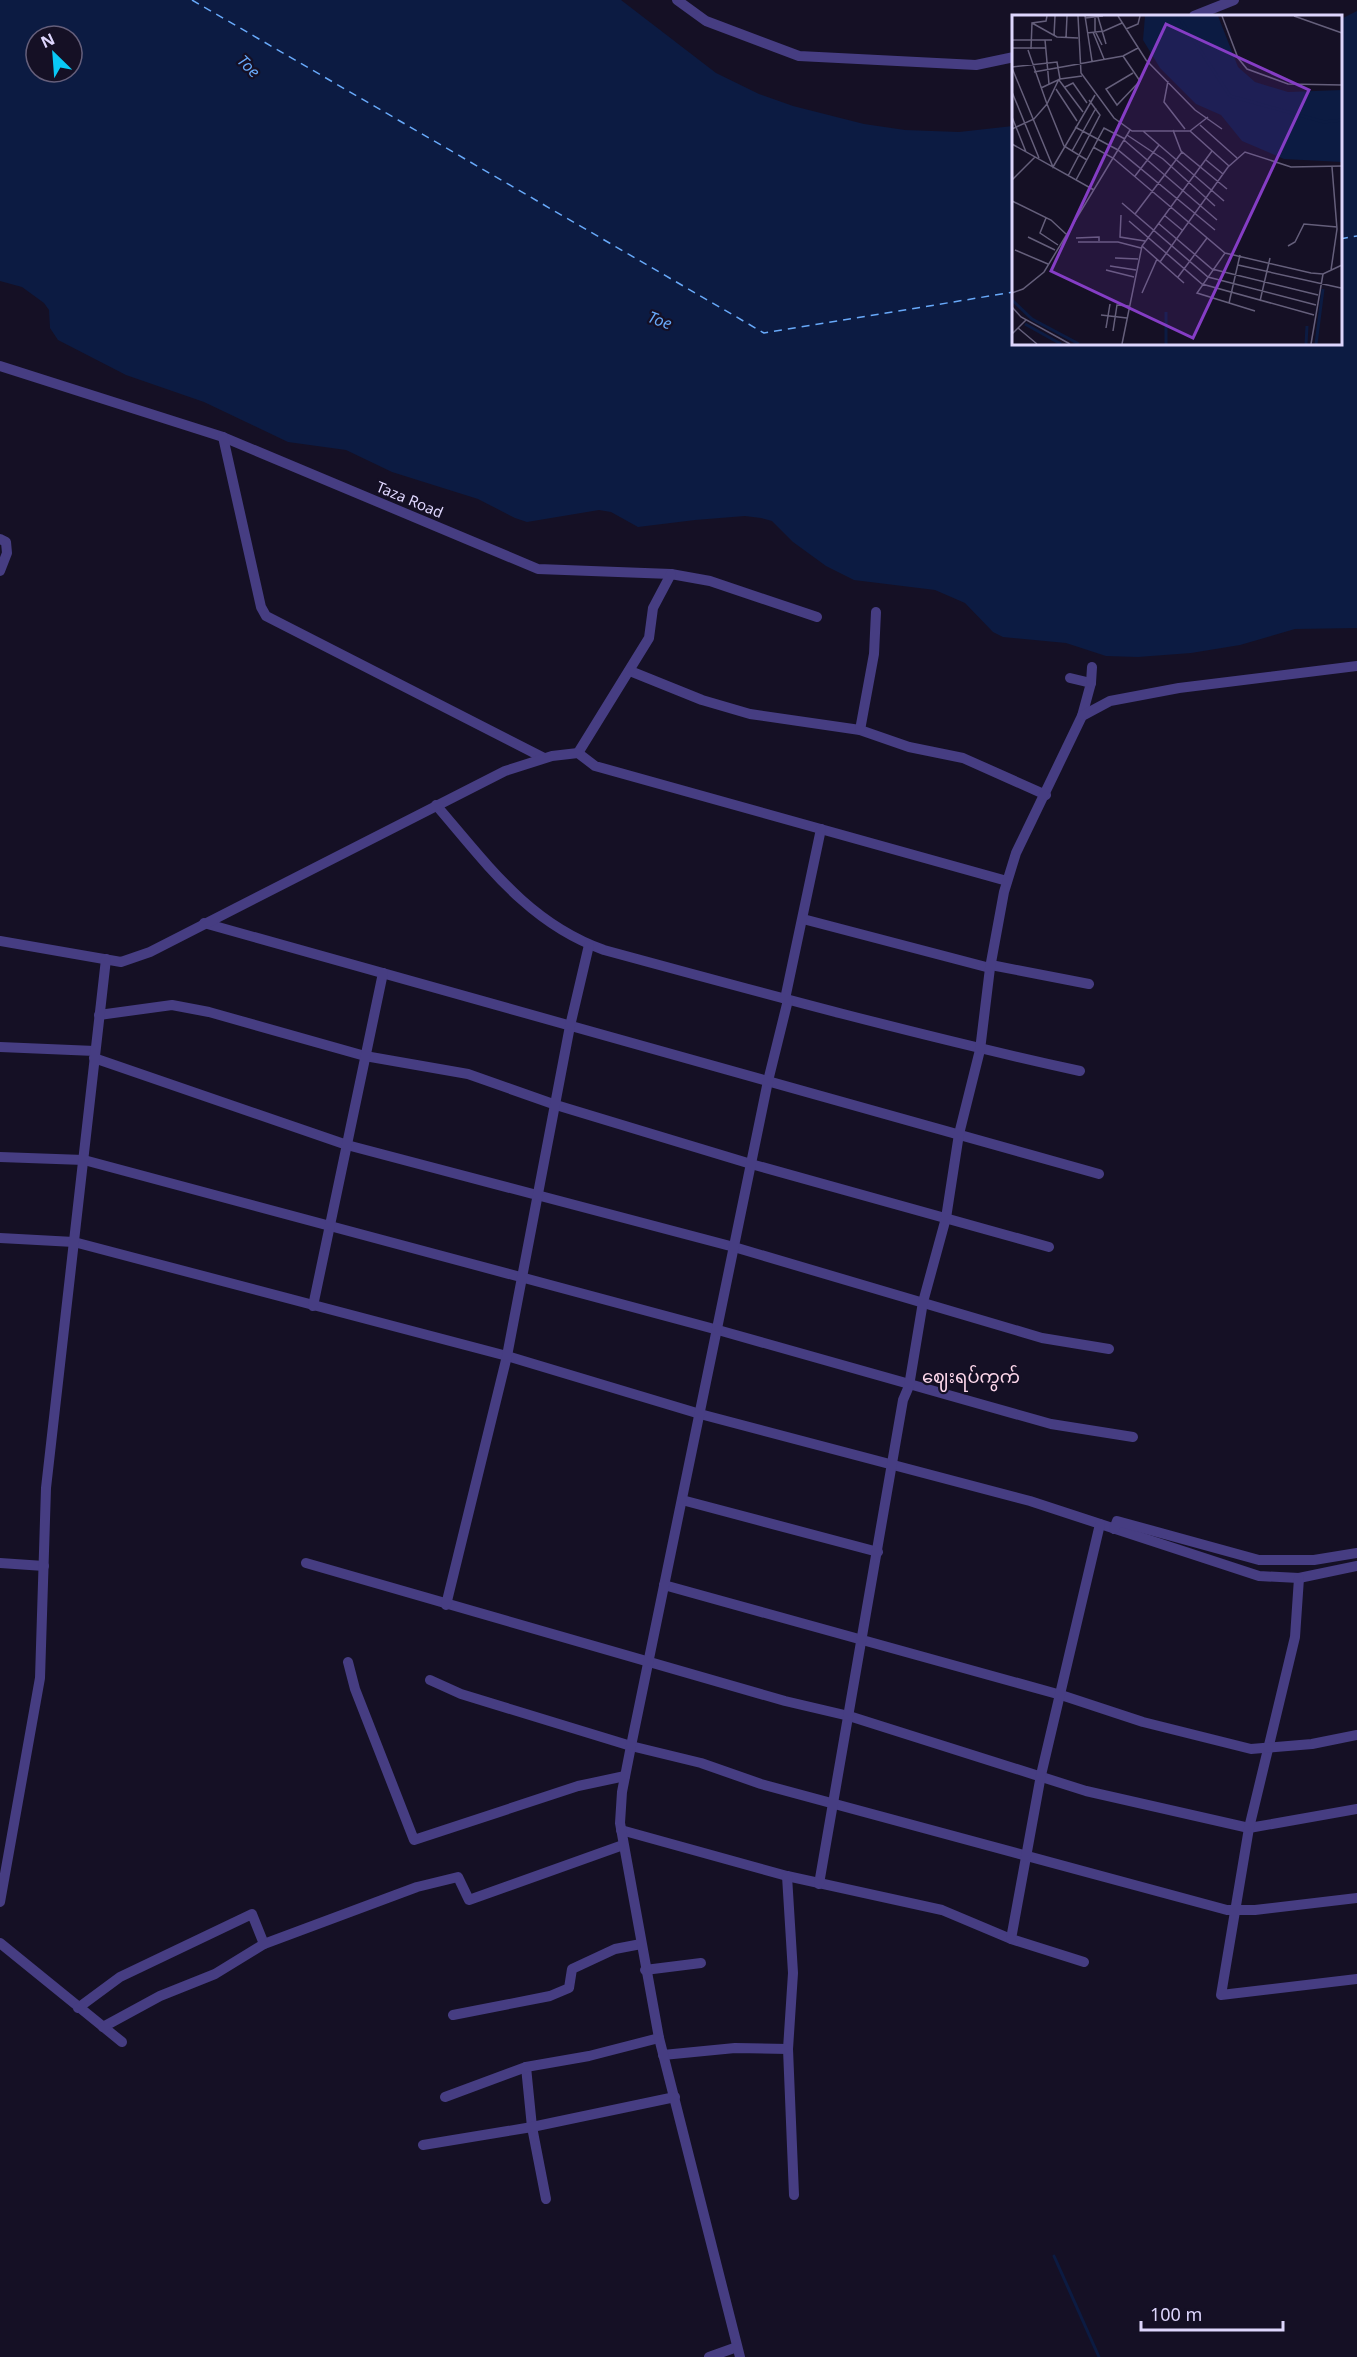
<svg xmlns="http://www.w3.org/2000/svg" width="1357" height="2357" font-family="'Noto Sans','Noto Sans Myanmar',sans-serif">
	<rect width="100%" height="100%" fill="#151025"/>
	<path fill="#0c1b42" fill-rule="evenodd" d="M0,0H621L716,73L759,94L793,106L864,124L905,130L959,132L1013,126L1014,344H1340L1341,19L1357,11V628L1295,629L1240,645L1191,653L1138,657L1106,656L1066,643L1003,637L993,632L965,603L935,590L854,580L826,566L793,542L772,521L761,518L745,516L695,520L638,527L611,512L599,510L527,522L515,518L478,499L392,472L346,450L288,442L204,402L126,375L58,340L50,328L49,310L44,303L22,287L0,281ZM36,36H72V72H36Z"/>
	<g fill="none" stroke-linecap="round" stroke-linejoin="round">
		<path stroke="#0c1b42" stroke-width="3" d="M1054,2256L1099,2357"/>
		<g stroke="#68a9f9" stroke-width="1.5" stroke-dasharray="8 6" stroke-linecap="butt">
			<path d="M192,0L764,333L1014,292"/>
			<path d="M1340,239L1357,236"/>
		</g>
		<g stroke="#463d82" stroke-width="10">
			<path d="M677,0L706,21L799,56L976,65L1014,57"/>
			<path d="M1194,16L1234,0"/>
			<path d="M0,366L223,437L538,569L671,574L710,581L817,617"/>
			<path d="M223,437L261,607L266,616L544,758"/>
			<path d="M0,539L6,542L7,553L0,571"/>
			<path d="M630,671L702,700L750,714L860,730L909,747L963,758L1046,795"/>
			<path d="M1070,678L1091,683L1082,716"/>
			<path d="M1091,683L1092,667"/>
			<path d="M860,730L874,654L876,612"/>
			<path d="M578,753L649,638L653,608L671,574"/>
			<path d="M436,805C487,864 528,923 604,950C762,993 920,1036 1080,1071"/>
			<path d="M803,919L990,968"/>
			<path d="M204,923L1099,1174"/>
			<path d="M0,941L121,962L150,952L505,771L552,756L578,753L595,766L1007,881"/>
			<path d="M991,965L1089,984"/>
			<path d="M99,1015L172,1005L209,1012L365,1056L468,1074L556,1105L751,1164L1049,1247"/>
			<path d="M0,1047L95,1051"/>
			<path d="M94,1058L347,1145L734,1247L1042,1338L1109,1349"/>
			<path d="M0,1157L84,1160L718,1330L1051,1424L1133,1437"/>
			<path d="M0,1238L74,1242L507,1356L700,1414L1030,1501L1259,1576L1299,1578L1357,1566"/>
			<path d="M313,1306L383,973"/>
			<path d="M682,1500L878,1552"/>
			<path d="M1114,1529L1117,1521L1259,1560H1314L1357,1553"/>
			<path d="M0,1563L44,1566"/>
			<path d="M306,1563L785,1701L849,1716L1086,1791L1249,1828L1357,1809"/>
			<path d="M1299,1578L1295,1637L1249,1828L1221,1995L1357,1979"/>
			<path d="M664,1585L1061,1695L1143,1722L1251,1749L1312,1744L1357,1735"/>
			<path d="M446,1605L507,1356L570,1026L589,945"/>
			<path d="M348,1662L355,1689L414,1840L578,1786L625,1776"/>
			<path d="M430,1680L461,1694L631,1746L701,1763L761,1784L1227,1910H1255L1357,1898"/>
			<path d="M621,1830L787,1876L942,1910L1011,1939L1084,1962"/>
			<path d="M787,1876L793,1973L788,2049L794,2195"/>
			<path d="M819,1884L903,1400L909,1386L923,1302L946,1218L959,1134L980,1050L990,968L1004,892L1016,853L1082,716L1110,701L1179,688L1357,666"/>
			<path d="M0,1902L40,1678L46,1488L106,959"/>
			<path d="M1011,1939L1041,1775L1100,1524"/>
			<path d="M0,1943L122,2042"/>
			<path d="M645,1970L701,1963"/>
			<path d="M78,2008L120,1977L252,1914L264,1944"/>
			<path d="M453,2015L550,1996L569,1988L572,1969L615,1949L641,1944"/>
			<path d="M103,2027L160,1996L215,1974L264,1944L417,1887L458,1877L469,1900L623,1845"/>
			<path d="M663,2055L735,2048L788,2049"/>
			<path d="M526,2067L532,2127L546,2199"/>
			<path d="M445,2097L526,2067L589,2056L659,2038"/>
			<path d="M423,2145L532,2127L675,2097"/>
			<path d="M709,2357L737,2347"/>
			<path d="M740,2357L659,2038L620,1823L622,1792L631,1746L768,1081L788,1000L785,999L821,829"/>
		</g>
	</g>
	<g text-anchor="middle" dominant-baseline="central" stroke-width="4.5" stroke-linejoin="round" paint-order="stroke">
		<g font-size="15" fill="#ded6fd" stroke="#151025">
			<text transform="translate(410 499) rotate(23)">Taza Road</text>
		</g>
		<g font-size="16" font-style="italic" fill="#68a9f9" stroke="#151025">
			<text transform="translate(249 66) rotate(45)">Toe</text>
			<text transform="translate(660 320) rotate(20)">Toe</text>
		</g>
		<g font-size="18" fill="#fed8ec" stroke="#151025">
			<text x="971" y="1376">ဈေးရပ်ကွက်</text>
		</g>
	</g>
	<g transform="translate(1012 15)">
		<rect width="330" height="330" fill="#151025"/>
		<path d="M133,1H206L226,52L243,67L276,77L330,75V147L272,144L230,126L209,100L184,89L148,53L131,25Z" fill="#0c1b42"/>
		<path fill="none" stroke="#0c1b42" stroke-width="3" d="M166,1L218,81L312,107L330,105M0,285L20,304L67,329M13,309L49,329M154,329V297M294,329L295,311M304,329L311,274"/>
		<path fill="none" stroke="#655f7b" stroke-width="1.5" d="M66,1L69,58L102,103L120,116H178L217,151M73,1L80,46M106,1L134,45L183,95L210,114M210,1L226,43L235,54L276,69L330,70M282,1L330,18M86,2L94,29M73,3L91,1M83,3V16L90,30M20,8L45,22L66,23M114,14L126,9L128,1M81,17L92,44M75,18L92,16L110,8M42,21L43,1M54,23L55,1M1,25H40M33,25L37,69M0,33H34M19,34L20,8L34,6L35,1M111,41L128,66L105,90L94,74L121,58M0,52L45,47L48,64M0,53L41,152L83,80M22,57L111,41L126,33M47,64L35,89L52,131L75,145M47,65L71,97M156,66L152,87L173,114M53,72L61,68L75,88M29,73L48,64L70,61M44,74L65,106M0,77L27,143M0,102L14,137M188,110L225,143M63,112L106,135L203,215M0,114L22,104L35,89L16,35M161,115L169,136L215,174M131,116L212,186M178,116L196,102M115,120L151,144L203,191M112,125L205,205M0,129L82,175M81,132L101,143L213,238L299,258L311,259L330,250M60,136L84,93M194,145L211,159M56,161L88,100L77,85M123,161L147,130M0,165L23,142M64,165L92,113L113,124M0,186L39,205L54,219M110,188L196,262L304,290M123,199L170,137M109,200L108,222L133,226M152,200L170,215M34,203L28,218L46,230M117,206L190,269L302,300M146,208L200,254L306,280M16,222L43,235M64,223L87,222V226M66,227H106L129,233M130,231L172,268M276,231L283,227L292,209L325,212M3,235L36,249M213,238L185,278L243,296M103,243L126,244M148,247L216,152L233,137L279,152L330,151M226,250L329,273M98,251L124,255M94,255L122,262M319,255L325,214L320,152M166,262L195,223M0,278L11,274L32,257L118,115M130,278L145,244M248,286L258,243M217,288L228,240M0,292L9,302L58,329M89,300L115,303M6,313L25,329M94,313L98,289M101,316L105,290L117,291M0,319L14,305M110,329L130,231L200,136M299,329L311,259"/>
		<path fill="#853dc5" fill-opacity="0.15" stroke="#853dc5" stroke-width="3" d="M154,9L297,75L181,323L39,256Z"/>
		<rect width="330" height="330" fill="none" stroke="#ded6fd" stroke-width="3"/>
	</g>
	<g transform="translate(54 54) rotate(335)"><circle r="28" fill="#151025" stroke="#655f7b" stroke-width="1.5"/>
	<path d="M0-4.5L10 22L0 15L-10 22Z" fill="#09c9f6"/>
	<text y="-9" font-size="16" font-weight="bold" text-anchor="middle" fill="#ded6fd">N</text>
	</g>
	<path d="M1141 2321v9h142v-9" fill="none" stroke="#ded6fd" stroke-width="3"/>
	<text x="1150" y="2321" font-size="18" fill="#ded6fd" stroke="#151025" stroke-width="4.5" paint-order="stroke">100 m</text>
</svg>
